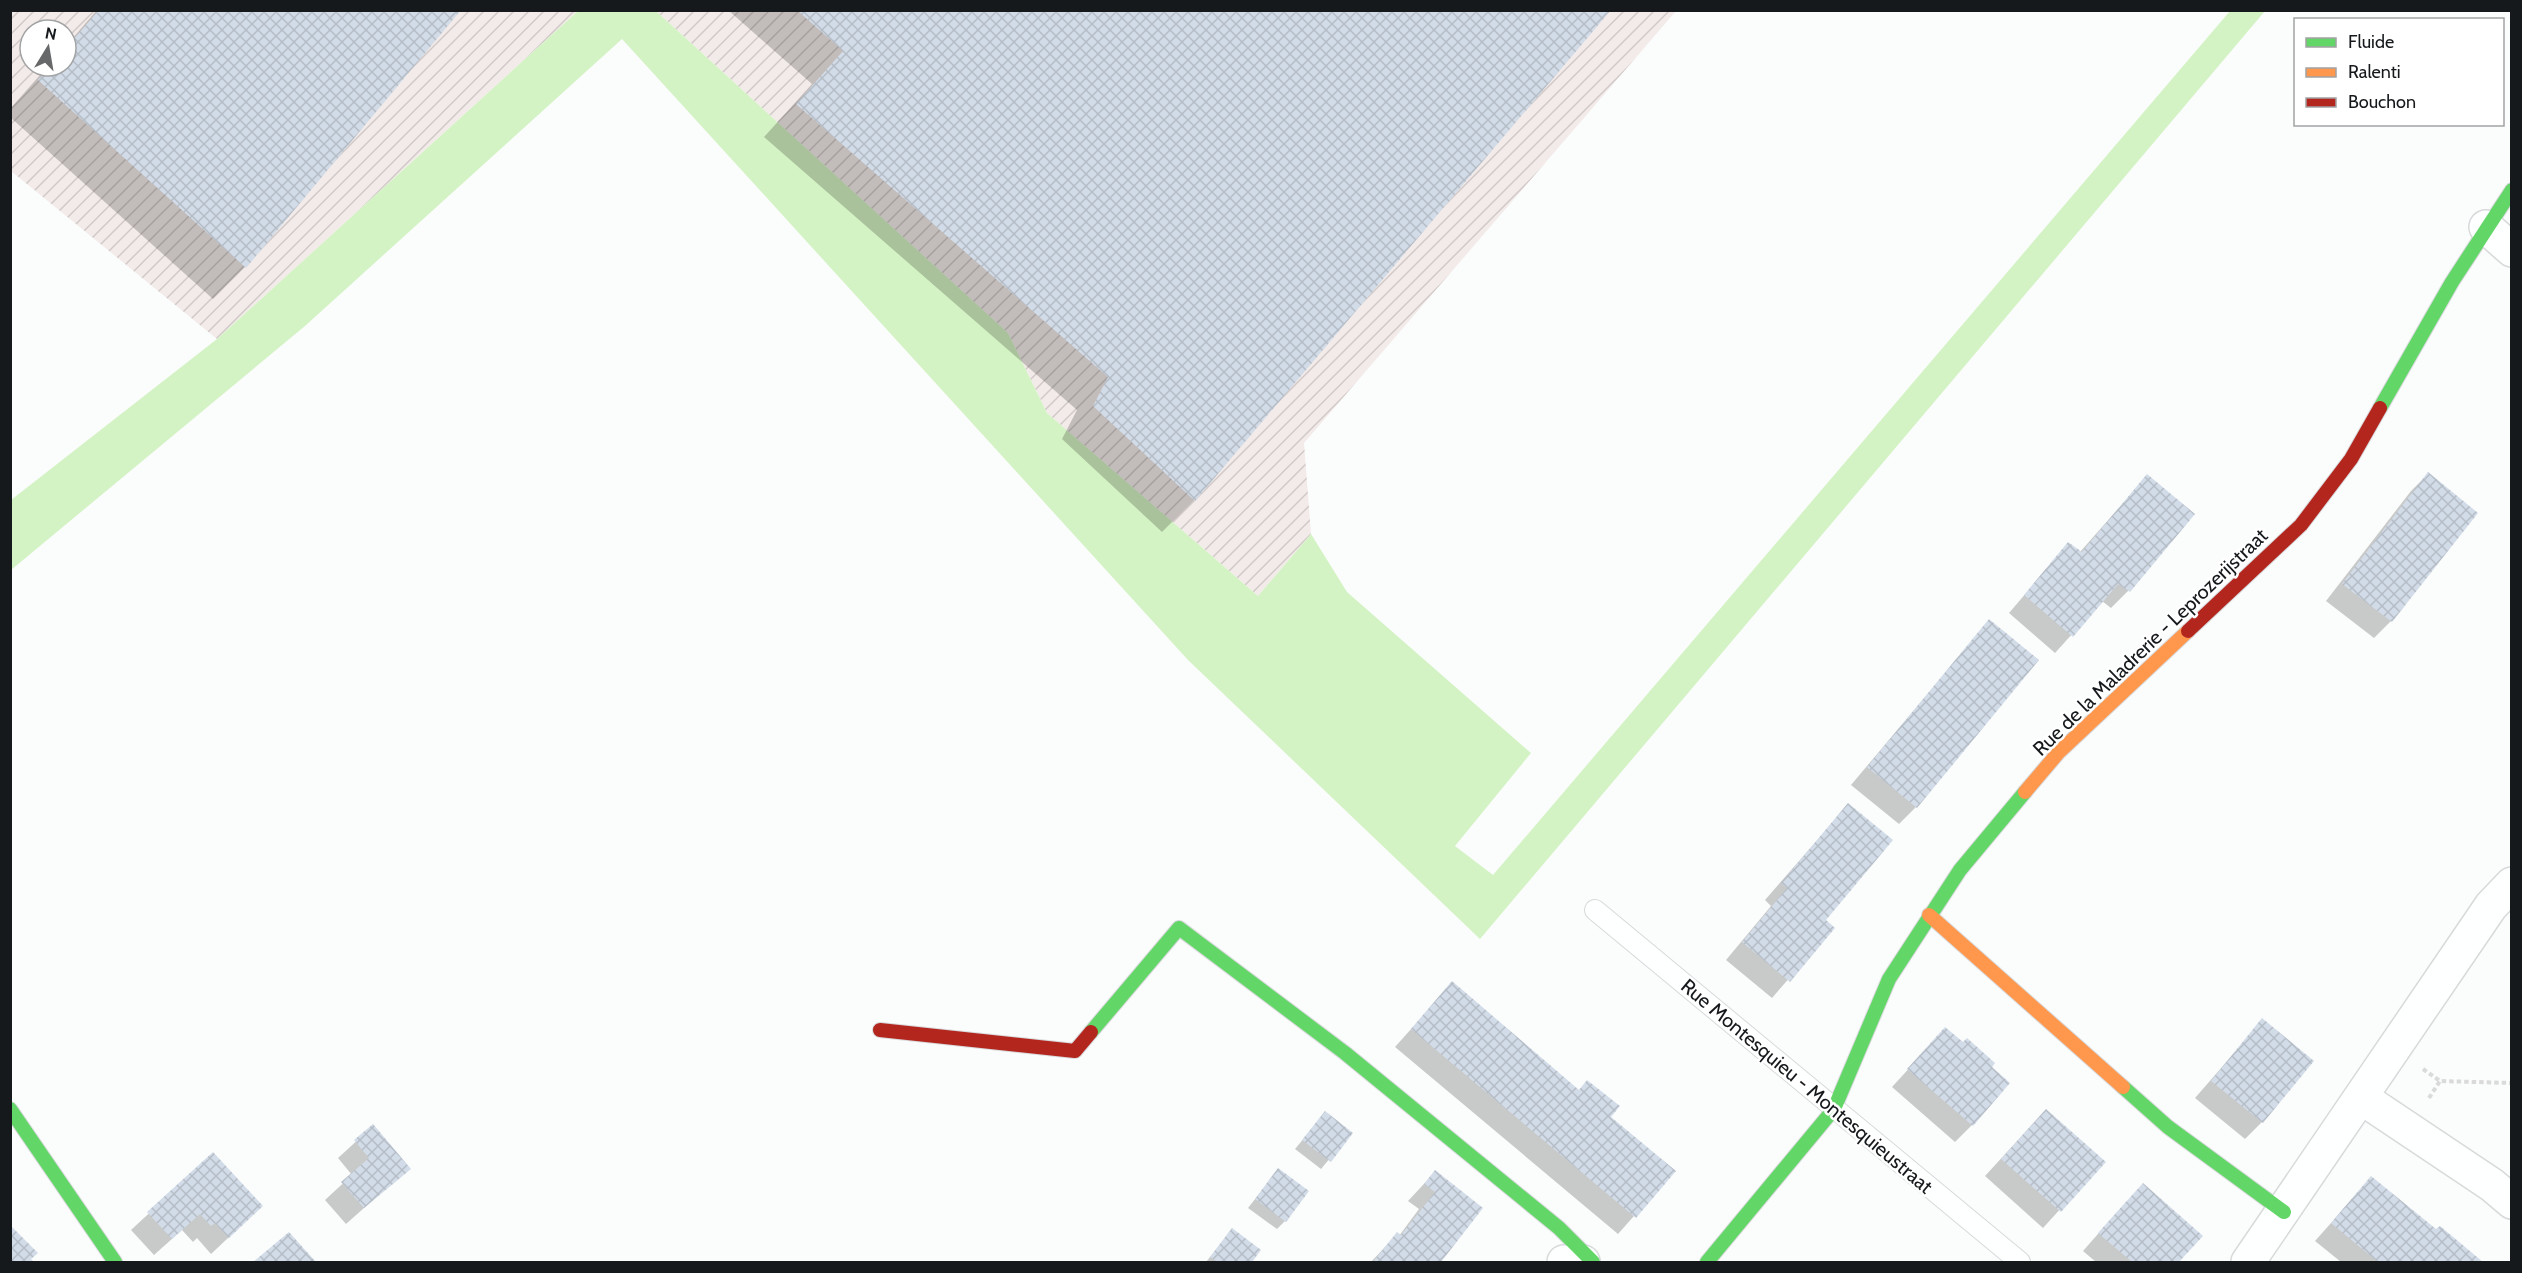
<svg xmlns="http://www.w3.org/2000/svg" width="2522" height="1273" font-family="Cabin,sans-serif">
	<defs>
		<pattern id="industrial-furrows" width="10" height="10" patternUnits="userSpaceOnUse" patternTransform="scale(1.5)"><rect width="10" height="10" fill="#f3ebe9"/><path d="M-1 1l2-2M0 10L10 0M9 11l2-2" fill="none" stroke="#d0c9c7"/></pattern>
		<pattern id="building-cross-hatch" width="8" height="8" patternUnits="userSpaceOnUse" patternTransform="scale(1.5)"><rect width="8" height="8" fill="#d2dce8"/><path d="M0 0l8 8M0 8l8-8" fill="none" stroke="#b4bcc6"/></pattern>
	</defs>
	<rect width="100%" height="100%" fill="#fbfcfc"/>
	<g fill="url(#industrial-furrows)" fill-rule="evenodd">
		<path d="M10,11H578L217,339L11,171ZM30,30H66V66H30Z"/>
		<path d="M656,11H1676L1304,443L1311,534L1258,596L1047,413L1008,333Z"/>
	</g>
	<path fill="#d4f3c4" d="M578,11H656L1008,333L1047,413L1258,596L1311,534L1347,592L1531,753L1455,846L1493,875L2230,11H2265L1480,939L1188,660L622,39L305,326L11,570V500L217,339Z"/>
	<g fill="#0003">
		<path d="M97,10H460L245,267L213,299L10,117V109L48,66H66V46Z"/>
		<path d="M728,10H1609L1194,500L1162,532L1062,439L1077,410L764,137L812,84Z"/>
		<path d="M2428,474L2476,513L2391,621L2374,638L2326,601L2411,491Z"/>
		<path d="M2147,476L2192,514L2128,591L2111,608L2102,601L2055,653L2009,613L2068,544L2080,552Z"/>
		<path d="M1989,621L1916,807L1899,824L1851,785Z"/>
		<path d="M1848,805L1824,920L1833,928L1772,998L1726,960L1771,906L1765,900Z"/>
		<path d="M1452,983L1578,1091L1587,1082L1609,1117L1674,1171L1618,1234L1395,1047Z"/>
		<path d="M2262,1021V1122L2245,1139L2195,1098Z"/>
		<path d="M1945,1029L1972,1125L1955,1142L1892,1087Z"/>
		<path d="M1325,1113L1351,1133L1321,1169L1295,1149Z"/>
		<path d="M373,1126L409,1168L346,1224L325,1200L352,1175L338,1158Z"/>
		<path d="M2029,1128L2103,1162L2043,1228L1985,1176Z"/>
		<path d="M213,1154L244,1223L211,1254L197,1238L193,1242L182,1230L154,1255L131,1230Z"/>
		<path d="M1278,1170L1285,1221L1277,1229L1248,1208Z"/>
		<path d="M1435,1172L1481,1208L1439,1262H1371L1397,1234L1399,1236L1419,1209L1408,1201Z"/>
		<path d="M2371,1178L2436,1231L2440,1228L2481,1262H2341L2315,1241Z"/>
		<path d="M2126,1202L2201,1237L2177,1262H2096L2083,1251Z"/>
		<path d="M1232,1230L1259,1250L1250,1262H1206Z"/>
		<path d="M289,1234L314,1262H256Z"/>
	</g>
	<g fill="url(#building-cross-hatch)">
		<path d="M99,10H461L246,268L38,80L50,66H66V48Z"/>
		<path d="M797,10H1611L1195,501L1093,406L1108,377L796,104L843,51Z"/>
		<path d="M2428,472L2478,513L2392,622L2342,584Z"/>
		<path d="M2147,474L2195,514L2130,592L2118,584L2073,637L2024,595L2068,542L2082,552Z"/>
		<path d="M1989,619L2039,660L1917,808L1867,767Z"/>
		<path d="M1848,803L1893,840L1826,920L1835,928L1790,982L1742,942L1787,888L1781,883Z"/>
		<path d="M1452,981L1579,1090L1587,1080L1620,1106L1611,1117L1676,1171L1636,1218L1411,1029Z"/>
		<path d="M2262,1018L2314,1061L2263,1123L2211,1081Z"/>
		<path d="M1945,1027L1963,1042L1967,1038L1995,1063L1992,1067L2010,1083L1973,1126L1907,1069Z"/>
		<path d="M2046,1109L2106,1162L2061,1212L2001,1159Z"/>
		<path d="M1325,1111L1353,1133L1331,1162L1302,1140Z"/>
		<path d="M373,1124L411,1169L364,1208L341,1182L369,1158L354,1140Z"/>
		<path d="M213,1152L263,1206L229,1238L215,1223L211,1226L200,1214L172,1239L147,1212Z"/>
		<path d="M1278,1168L1309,1191L1286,1222L1255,1199Z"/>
		<path d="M1435,1170L1483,1208L1441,1262H1373L1397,1232L1401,1235L1435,1192L1424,1184Z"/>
		<path d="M2371,1176L2436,1229L2440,1226L2483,1262H2378L2331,1223Z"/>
		<path d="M2143,1183L2203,1236L2179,1262H2132L2098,1233Z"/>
		<path d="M10,1225L38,1253L31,1259L34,1262H10Z"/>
		<path d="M1232,1228L1261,1250L1252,1262H1218L1210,1257Z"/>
		<path d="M289,1232L316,1262H253Z"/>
	</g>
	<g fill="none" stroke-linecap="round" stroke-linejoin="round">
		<g stroke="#d8d9db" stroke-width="22">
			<path id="lane" d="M1595,910L2020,1262"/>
		</g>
		<g stroke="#d8d9db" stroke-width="36">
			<g id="street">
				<path d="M2486,227L2512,250"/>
				<path d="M2362,1098L2492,1185L2512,1202"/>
				<path d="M1564,1262H1583"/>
				<path d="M2248,1262L2491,906L2512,884"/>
			</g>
		</g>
		<g stroke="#d8d9db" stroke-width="16">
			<g id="fast">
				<path d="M2380,408L2452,282L2512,190"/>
				<path d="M1091,1032L1179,928L1345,1053L1559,1228L1593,1262"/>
				<path d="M2123,1087L2168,1127L2284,1212"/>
				<path d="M10,1109L115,1262"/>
				<path d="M1707,1262L1834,1109L1889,979L1960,870L2025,792"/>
			</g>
		</g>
		<g stroke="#d8d9db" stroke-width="16">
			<g id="slow">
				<path d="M2025,792L2058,753L2188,631"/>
				<path d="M1929,915L2123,1087"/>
			</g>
		</g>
		<g stroke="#d8d9db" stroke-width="16">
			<g id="jam">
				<path d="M2188,631L2301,525L2351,459L2380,408"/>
				<path d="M880,1030L1075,1051L1091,1032"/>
			</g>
		</g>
		<g stroke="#dadada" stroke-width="4" stroke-dasharray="4.5 3" stroke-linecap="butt">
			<path d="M2423,1069L2440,1081L2512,1083"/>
			<path d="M2429,1098L2440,1081"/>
		</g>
		<use href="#lane" stroke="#feffff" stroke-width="20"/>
		<use href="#street" stroke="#feffff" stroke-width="33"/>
		<use href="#fast" stroke="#63d668" stroke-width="14"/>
		<use href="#slow" stroke="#ff974d" stroke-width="14"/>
		<use href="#jam" stroke="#b3261e" stroke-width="14"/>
	</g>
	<g text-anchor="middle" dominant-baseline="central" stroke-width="5" stroke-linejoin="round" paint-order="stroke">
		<g font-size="20" fill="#16191c" stroke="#fff">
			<text transform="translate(2150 642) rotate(-44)">Rue de la Maladrerie - Leprozerijstraat</text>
			<text transform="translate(1807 1086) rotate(40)">Rue Montesquieu - Montesquieustraat</text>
		</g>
	</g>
	<rect width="2522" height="1273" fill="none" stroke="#16191c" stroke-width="24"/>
	<rect x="2294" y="18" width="210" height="108" fill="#ffffff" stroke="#a2a3a4" stroke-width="1.5"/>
	<rect x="2306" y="38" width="30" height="9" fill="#63d668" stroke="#a2a3a4" stroke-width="1.5"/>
	<text x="2348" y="48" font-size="18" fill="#16191c">Fluide</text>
	<rect x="2306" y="68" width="30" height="9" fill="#ff974d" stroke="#a2a3a4" stroke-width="1.5"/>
	<text x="2348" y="78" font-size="18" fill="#16191c">Ralenti</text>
	<rect x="2306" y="98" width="30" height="9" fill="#b3261e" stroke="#a2a3a4" stroke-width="1.5"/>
	<text x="2348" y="108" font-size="18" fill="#16191c">Bouchon</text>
	<g transform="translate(48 48) rotate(11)"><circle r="28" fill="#ffffff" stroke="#a2a3a4" stroke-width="1.5"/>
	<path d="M0-4.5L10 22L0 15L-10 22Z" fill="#66686a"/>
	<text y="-9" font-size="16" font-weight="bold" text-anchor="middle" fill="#16191c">N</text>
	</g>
</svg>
